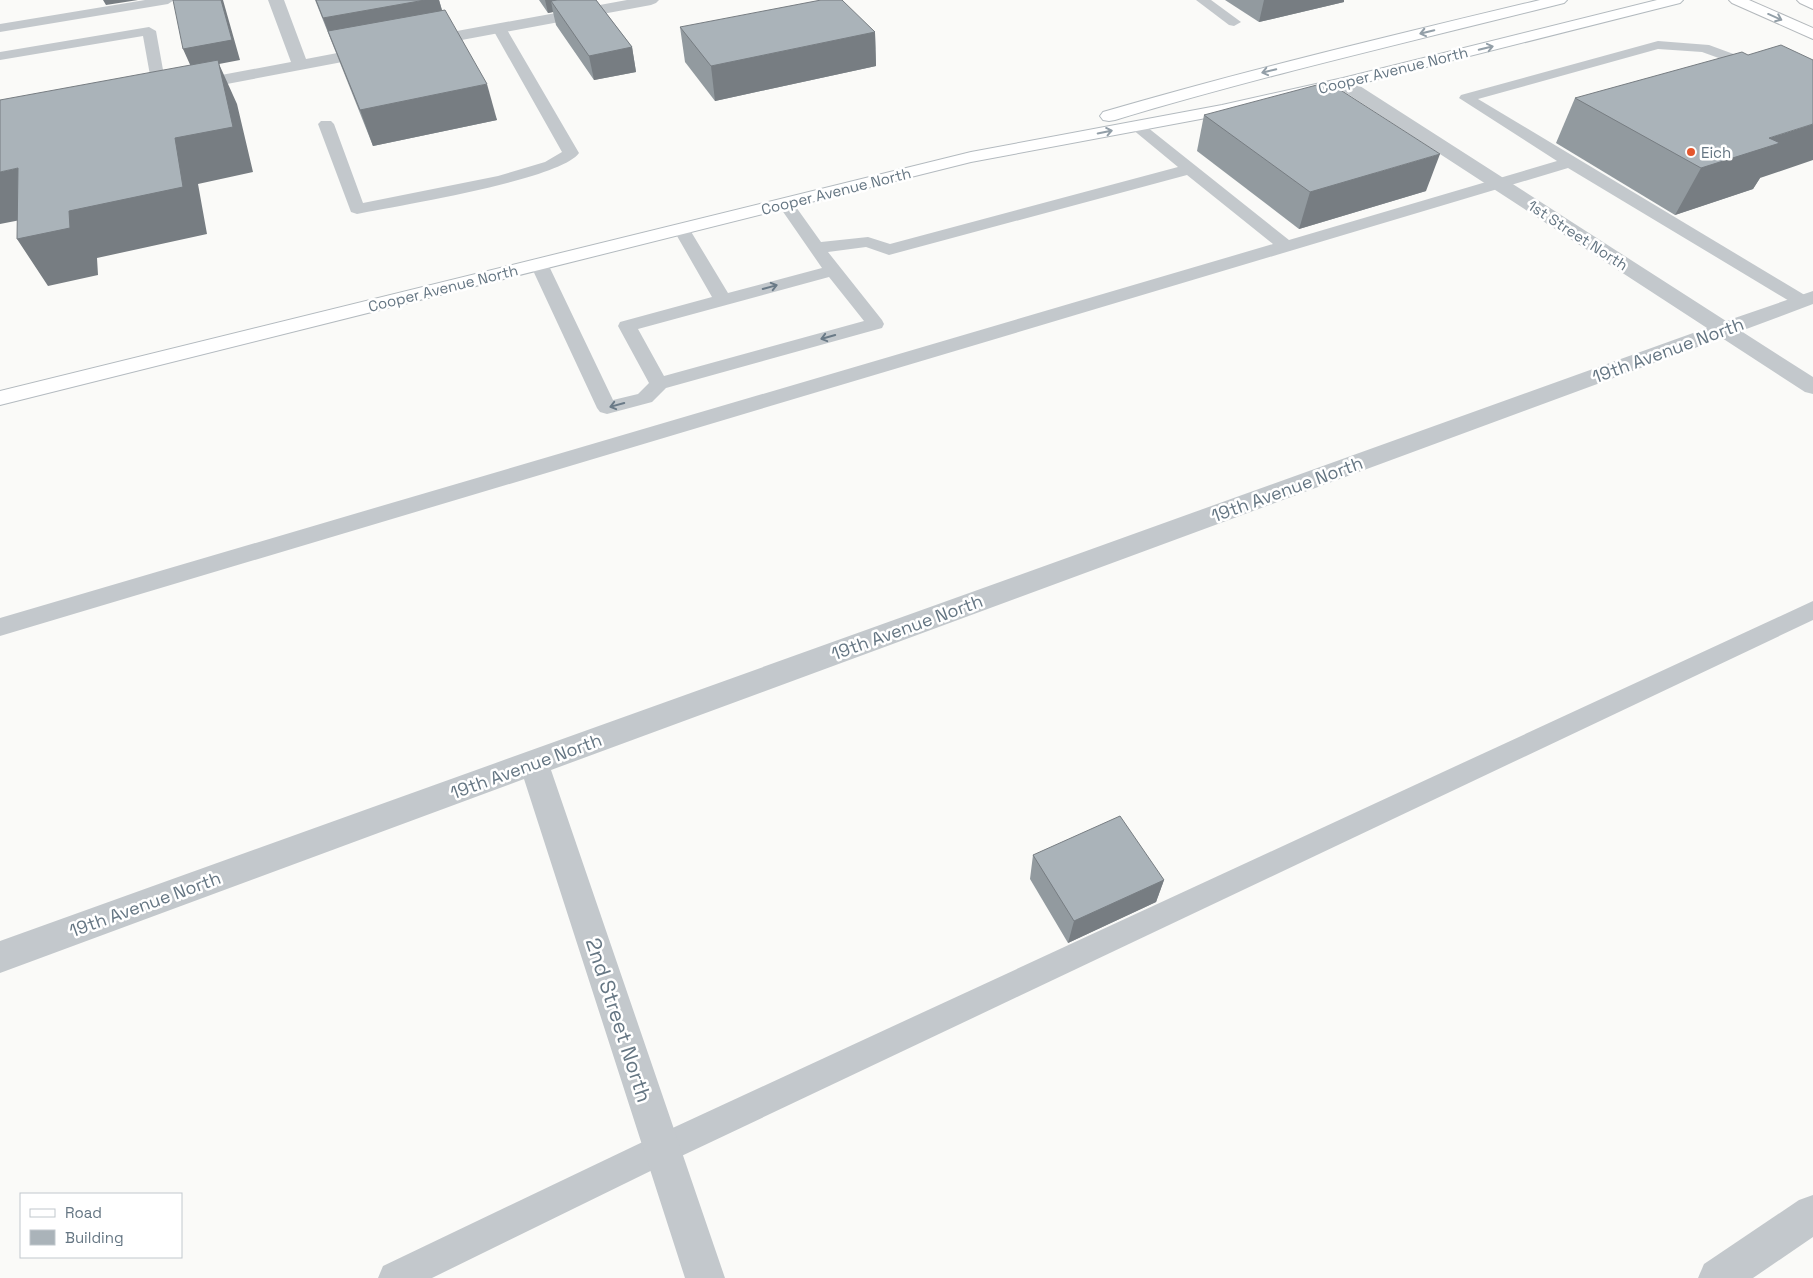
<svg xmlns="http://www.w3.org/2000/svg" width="1813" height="1278" font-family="'Space Grotesk',sans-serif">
	<rect width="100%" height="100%" fill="#fafaf8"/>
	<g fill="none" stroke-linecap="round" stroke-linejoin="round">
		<g stroke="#b3babf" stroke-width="2">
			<g id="secondary">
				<path d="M1540,0H1567L1564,3C1414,41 1264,75 1115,120L1109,121L1103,120L1100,116L1103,112C1247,70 1394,35 1540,0Z"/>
				<path d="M1657,0H1683L1680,3L1343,88L1222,115L971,162L0,405V391L971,152L1222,105L1343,78Z"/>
			</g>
		</g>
		<g stroke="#b4b9bd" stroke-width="2">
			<g id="trunk">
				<path d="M1729,0H1749L1813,28V39L1732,3Z"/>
				<path d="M1797,0H1813V9L1800,3Z"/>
			</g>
		</g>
		<g fill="#c3c8cc" fill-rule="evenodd">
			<path d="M145,0H174L168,4L0,32V24Z"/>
			<path d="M1196,0H1211L1241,22L1234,26L1229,25Z"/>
			<path d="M499,24L506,28L579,153C560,180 396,206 357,214L351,212L318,124L321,121H331L334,124L363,203L498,176L545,162L562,152L492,28Z"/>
			<path d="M149,27L156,31L167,92L165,95H155L153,92L143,36L0,60V52Z"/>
			<path d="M1658,41L1709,45L1813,83V92L1702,52L1658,49L1478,99L1808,297L1811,301L1808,305L1802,306L1796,305L1568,168L0,636V618L1273,244L1187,175L889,255L866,247L828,252L882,320L884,324L882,328L666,388L652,402L607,414L600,412L597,408L530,264L533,260L539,259L545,260L548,264L613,400L638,394L649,383L618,326L620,322L712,297L673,229L675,225H687L728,293L822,268L777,203L779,200H791L821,242L868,237L890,244L1178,167L1132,129L1129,126L1132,123H1142L1289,240L1557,161L1459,98L1461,95ZM829,277L864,321L664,376L638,329Z"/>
			<path d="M1813,601V620L673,1160L432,1278H378L383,1266L651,1138Z"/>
		</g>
		<g fill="#c3c8cc" fill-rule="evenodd">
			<path d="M268,0H284L306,59L374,46L380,48L382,51L380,54L374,56L190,91L184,90L182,86L184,82L291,62Z"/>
			<path d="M627,0H659L656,3L651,5L424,47L418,45L416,42L418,39L424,37Z"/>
			<path d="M1343,78L1349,79L1726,321L1813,291V304L1741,331L1813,377V394L1805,392L1722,338L551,770L725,1278H685L524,779L0,973V941L1707,328L1337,87L1335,83L1337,79Z"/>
			<path d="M1813,1195V1237L1753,1278H1698L1704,1264L1799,1200Z"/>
		</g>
		<use href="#secondary" fill="#fff" fill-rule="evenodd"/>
		<use href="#trunk" fill="#fff" fill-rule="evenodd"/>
	</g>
	<g fill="#929a9f">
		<path d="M315,0H439L442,10L497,120L373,146Z"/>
		<path d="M539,0H596L632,47L636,72L594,80L556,25L553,12L548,13Z"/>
		<path d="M1225,0H1344V2L1259,22Z"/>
		<path d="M680,27L875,32L876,66L715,101L685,62Z"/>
		<path d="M1575,98L1760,178L1753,189L1675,215L1556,143Z"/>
		<path d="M1204,115L1426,191L1299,229L1197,151Z"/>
		<path d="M1033,855L1164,880L1156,902L1068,943L1030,879Z"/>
	</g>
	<g fill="#777d82">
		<path d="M103,0H138L106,5Z"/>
		<path d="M221,0H223L240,60L219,64L237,104L253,172L198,184L207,234L97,258L98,275L48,286L17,239L69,211L175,138L192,69L183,49Z"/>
		<path d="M425,0H439L448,32L328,31L336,53L323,18Z"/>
		<path d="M545,0H586L551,1L553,12L548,13Z"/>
		<path d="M1264,0H1344V2L1259,22Z"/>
		<path d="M875,32L876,66L715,101L711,66Z"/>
		<path d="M632,47L636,72L594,80L589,56Z"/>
		<path d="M487,84L497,120L373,146L360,110Z"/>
		<path d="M1813,124V160L1760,178L1753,189L1675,215L1701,168L1769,138Z"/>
		<path d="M1440,154L1426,191L1299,229L1310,192Z"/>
		<path d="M18,168L46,215L0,224V172Z"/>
		<path d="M1164,880L1156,902L1068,943L1074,921Z"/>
	</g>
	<g fill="#aab3b9" stroke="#777d82">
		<path d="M173,0H221L232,40L183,49Z"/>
		<path d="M316,0H425L323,18Z"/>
		<path d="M557,0H596L632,47L589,56L551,1Z"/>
		<path d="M821,0H842L875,32L711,66L680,27Z"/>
		<path d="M445,10L487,84L360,110L328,31Z"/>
		<path d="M1781,45L1813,60V124L1769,138L1780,143L1701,168L1575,98L1742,52L1748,55Z"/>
		<path d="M218,60L233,127L175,138L183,187L69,211L70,228L17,239L18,168L0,172V100Z"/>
		<path d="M1328,82L1440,154L1310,192L1204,115Z"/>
		<path d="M1120,816L1164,880L1074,921L1033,855Z"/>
	</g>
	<defs><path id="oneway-shaft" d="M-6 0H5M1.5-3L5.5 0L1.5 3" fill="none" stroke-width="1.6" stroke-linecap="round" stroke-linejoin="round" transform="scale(1.25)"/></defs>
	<g stroke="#939fa8">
		<use href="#oneway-shaft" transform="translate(1775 17) rotate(24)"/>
		<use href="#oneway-shaft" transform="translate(1427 32) rotate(167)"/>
		<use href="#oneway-shaft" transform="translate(1486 48) rotate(-14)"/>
		<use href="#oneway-shaft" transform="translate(1269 71) rotate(166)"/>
		<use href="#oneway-shaft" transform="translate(1105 132) rotate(-11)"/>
	</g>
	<g stroke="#6a7a87">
		<use href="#oneway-shaft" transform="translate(770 287) rotate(-15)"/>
		<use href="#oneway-shaft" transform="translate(828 337) rotate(164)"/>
		<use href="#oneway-shaft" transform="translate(617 405) rotate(165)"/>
	</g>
	<circle fill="#e4572e" stroke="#fff" stroke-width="2" cx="1691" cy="152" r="5"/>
	<g text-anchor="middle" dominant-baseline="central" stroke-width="5" stroke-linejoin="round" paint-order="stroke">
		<g font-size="15" fill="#657683" stroke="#fff">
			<text transform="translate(1393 70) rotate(-14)">Cooper Avenue North</text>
			<text transform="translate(836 191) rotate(-14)">Cooper Avenue North</text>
			<text transform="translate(1578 235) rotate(33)">1st Street North</text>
			<text transform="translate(443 288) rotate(-14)">Cooper Avenue North</text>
		</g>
		<g font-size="15" fill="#657683" stroke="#fff" text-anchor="start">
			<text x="1701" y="152">Eich</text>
		</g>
		<g font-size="18" fill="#657683" stroke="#fff">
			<text transform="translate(1668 350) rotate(-20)">19th Avenue North</text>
			<text transform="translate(1287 489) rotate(-20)">19th Avenue North</text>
			<text transform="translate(907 627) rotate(-20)">19th Avenue North</text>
			<text transform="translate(526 766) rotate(-20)">19th Avenue North</text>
			<text transform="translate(145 904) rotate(-20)">19th Avenue North</text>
		</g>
		<g font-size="21" fill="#657683" stroke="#fff">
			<text transform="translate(619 1020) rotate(72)">2nd Street North</text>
		</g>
	</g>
	<rect x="20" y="1193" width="162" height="65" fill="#ffffff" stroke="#c1c8cd"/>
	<rect x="30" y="1209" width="25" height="8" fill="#ffffff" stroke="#c1c8cd"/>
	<text x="65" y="1218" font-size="15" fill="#657683">Road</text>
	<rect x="30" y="1230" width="25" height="15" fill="#aab3b9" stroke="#c1c8cd"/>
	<text x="65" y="1243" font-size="15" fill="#657683">Building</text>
</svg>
